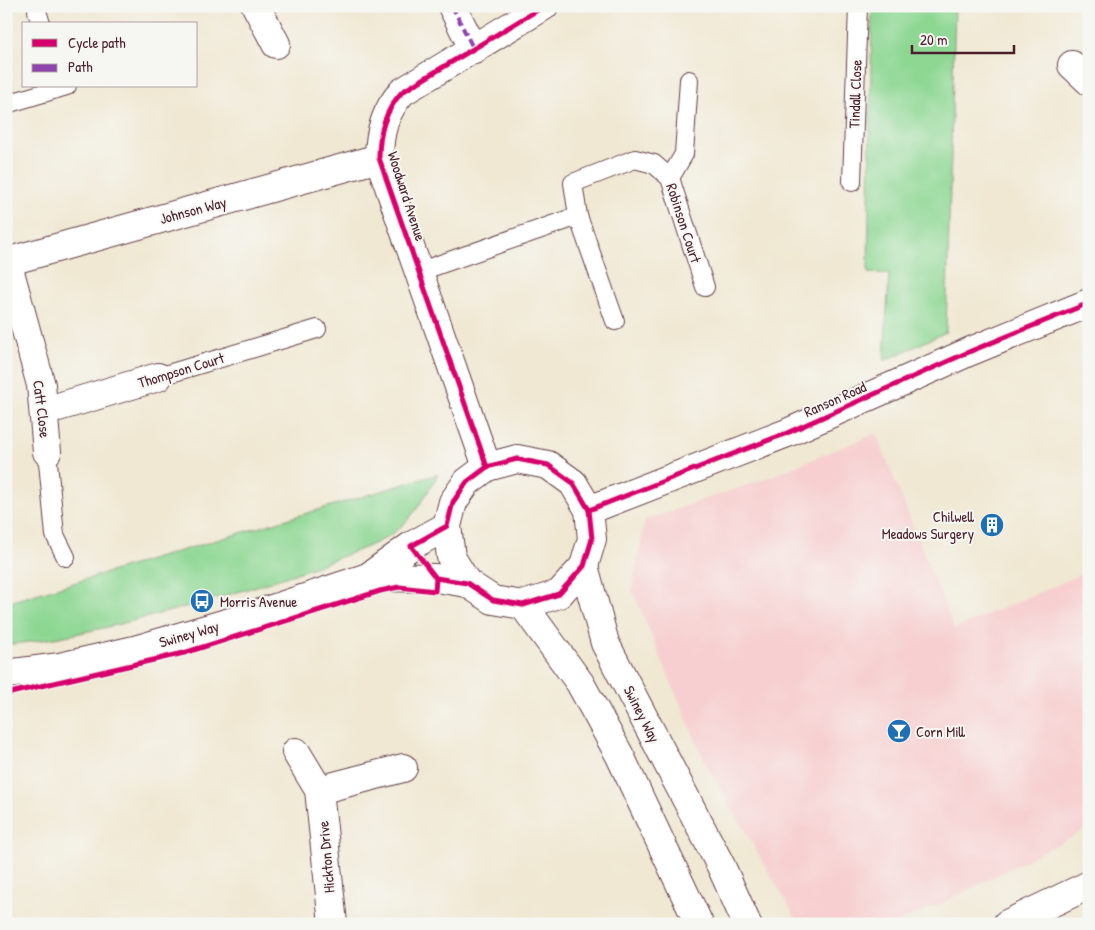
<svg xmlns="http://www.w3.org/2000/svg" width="1095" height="930" font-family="'Patrick Hand',sans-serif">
	<rect width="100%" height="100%" fill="#f6f6f2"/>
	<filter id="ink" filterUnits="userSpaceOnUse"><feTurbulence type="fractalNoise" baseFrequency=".02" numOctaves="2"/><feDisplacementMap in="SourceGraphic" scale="10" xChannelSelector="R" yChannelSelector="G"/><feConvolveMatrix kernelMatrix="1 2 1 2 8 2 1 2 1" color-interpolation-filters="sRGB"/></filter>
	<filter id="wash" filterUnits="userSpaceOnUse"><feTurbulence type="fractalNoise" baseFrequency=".0096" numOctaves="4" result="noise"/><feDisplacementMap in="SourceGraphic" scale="20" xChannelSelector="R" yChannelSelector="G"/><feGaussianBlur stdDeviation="1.12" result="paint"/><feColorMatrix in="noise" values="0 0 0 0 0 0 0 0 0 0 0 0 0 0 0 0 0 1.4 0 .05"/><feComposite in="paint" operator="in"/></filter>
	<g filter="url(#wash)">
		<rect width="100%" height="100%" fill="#f0e8d3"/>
		<path fill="#f7cfd0" d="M876,433L954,629L1089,571V828L940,904L893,924H799L704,760L632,590L645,520L765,479Z"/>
		<g fill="#8dd793" stroke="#6c7b5f">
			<path d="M872,6H955L946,332L884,361L889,274L868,273Z"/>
			<path d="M438,474C425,497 414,518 392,534C372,547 344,555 322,564C279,580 236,593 192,605C131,622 69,638 6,645V603Z"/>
		</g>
	</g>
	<g filter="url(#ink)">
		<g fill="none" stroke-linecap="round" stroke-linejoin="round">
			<g stroke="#633d44" stroke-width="20">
				<g id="service">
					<path d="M37,11L41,24"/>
					<path d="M10,103L67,86"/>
					<path d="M670,178L684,154L689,80"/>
					<path d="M852,182L858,6"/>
					<path d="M418,272L578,216"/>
					<path d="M615,321L578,216L573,183L635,159L654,164L670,178L705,287"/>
					<path d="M158,377L317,329"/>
					<path d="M47,452L55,535L66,557"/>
				</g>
			</g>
			<g stroke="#633d44" stroke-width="30">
				<g id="minor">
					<path d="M256,6L276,44"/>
					<path d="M452,6L474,50"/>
					<path d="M1072,65L1089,81"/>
					<path d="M7,261L41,385L47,452"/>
					<path d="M6,262L379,158"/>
					<path d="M45,411L158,377"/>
					<path d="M487,467L379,158C379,132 385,111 402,92L544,6"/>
					<path d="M296,752L319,790L333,924"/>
					<path d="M319,790L403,768"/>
				</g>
			</g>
			<g stroke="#633d44" stroke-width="30">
				<g id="tertiary">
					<path d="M589,510L787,433L971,351L1089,303"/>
					<path d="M584,566L605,643L721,866L747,924"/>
					<path d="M368,577L436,578L467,583L493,600L523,605L559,594L584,566L592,539L589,510L573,483L548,465L517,459L487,467L467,482L453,502L447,526L451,557L467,583"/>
					<path d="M523,605L580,683L620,756L699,924"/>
					<path d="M6,674L60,667L135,650L254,615L368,577L411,546L447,526"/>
				</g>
			</g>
			<g stroke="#633d44" stroke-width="30">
				<path id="primary" d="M1007,924L1089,885"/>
			</g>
			<use href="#service" stroke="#fff" stroke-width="18"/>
			<use href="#minor" stroke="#fff" stroke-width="28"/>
			<use href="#tertiary" stroke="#fff" stroke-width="28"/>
			<use href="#primary" stroke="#fff" stroke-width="28"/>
			<path stroke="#8e44ad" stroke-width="4" stroke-dasharray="8 4" stroke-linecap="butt" d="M452,6L474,50"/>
			<g stroke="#f6f6f2" stroke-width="8">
				<g id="cycleway">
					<path d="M487,467L379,158C379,132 385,111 402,92L544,6"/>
					<path d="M589,510L787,433L971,351L1089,303"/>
					<path d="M6,694L184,653L380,591L399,587L435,591L436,578L411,546L447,526L453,502L467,482L487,467L517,459L548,465L573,483L589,510L592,539L584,566L559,594L523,605L493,600L467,583L436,578"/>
				</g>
			</g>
			<use href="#cycleway" stroke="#d6006c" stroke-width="5"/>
		</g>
	</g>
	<defs>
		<g id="building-disc" transform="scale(1.25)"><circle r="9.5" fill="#1f6fb2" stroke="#f6f6f2"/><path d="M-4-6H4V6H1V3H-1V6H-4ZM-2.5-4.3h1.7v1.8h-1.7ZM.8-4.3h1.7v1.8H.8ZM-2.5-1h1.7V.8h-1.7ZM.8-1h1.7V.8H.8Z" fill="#fff"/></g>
		<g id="bus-disc" transform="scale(1.25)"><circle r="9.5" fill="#1f6fb2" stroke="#f6f6f2"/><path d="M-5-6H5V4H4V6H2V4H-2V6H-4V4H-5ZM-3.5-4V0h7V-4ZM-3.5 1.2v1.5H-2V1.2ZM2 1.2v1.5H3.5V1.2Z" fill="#fff"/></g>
		<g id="bar-disc" transform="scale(1.25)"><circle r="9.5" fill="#1f6fb2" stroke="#f6f6f2"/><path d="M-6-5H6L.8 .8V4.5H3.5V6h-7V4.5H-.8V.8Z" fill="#fff"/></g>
	</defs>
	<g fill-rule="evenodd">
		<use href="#building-disc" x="992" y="525"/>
		<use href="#bus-disc" x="202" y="601"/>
		<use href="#bar-disc" x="899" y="731"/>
	</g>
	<g text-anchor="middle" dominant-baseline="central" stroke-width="4" stroke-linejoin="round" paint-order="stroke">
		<g font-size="15" fill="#4a1f2b" stroke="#f6f6f2">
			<text transform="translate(855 94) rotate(-88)">Tindall Close</text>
			<text transform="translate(407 196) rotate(72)">Woodward Avenue</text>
			<text transform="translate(193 210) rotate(-15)">Johnson Way</text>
			<text transform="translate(684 223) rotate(72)">Robinson Court</text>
			<text transform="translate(181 370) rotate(-17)">Thompson Court</text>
			<text transform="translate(835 399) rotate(-24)">Ranson Road</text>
			<text transform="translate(42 409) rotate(83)">Catt Close</text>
			<text transform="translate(189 634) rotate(-16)">Swiney Way</text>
			<text transform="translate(642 714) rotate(63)">Swiney Way</text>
			<text transform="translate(326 857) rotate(-95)">Hickton Drive</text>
		</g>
		<g font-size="15" fill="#4a1f2b" stroke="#f6f6f2" text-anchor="start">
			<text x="974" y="516" text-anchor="end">Chilwell<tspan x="974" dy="17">Meadows Surgery</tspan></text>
			<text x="220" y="601">Morris Avenue</text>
			<text x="916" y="731">Corn Mill</text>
		</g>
	</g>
	<rect width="1095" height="930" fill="none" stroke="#f6f6f2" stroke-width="25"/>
	<rect x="22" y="22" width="175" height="65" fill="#f6f6f2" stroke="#b1a0a2"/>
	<rect x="32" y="39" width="25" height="8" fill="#d6006c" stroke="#b1a0a2"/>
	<text x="68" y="48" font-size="15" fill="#4a1f2b">Cycle path</text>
	<rect x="32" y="64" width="25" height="8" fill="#8e44ad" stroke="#b1a0a2"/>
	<text x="68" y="72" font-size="15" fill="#4a1f2b">Path</text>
	<path d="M912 45v8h102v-8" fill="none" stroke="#4a1f2b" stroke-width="2.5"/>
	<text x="920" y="45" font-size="15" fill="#4a1f2b" stroke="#f6f6f2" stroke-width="4" paint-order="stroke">20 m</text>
</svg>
